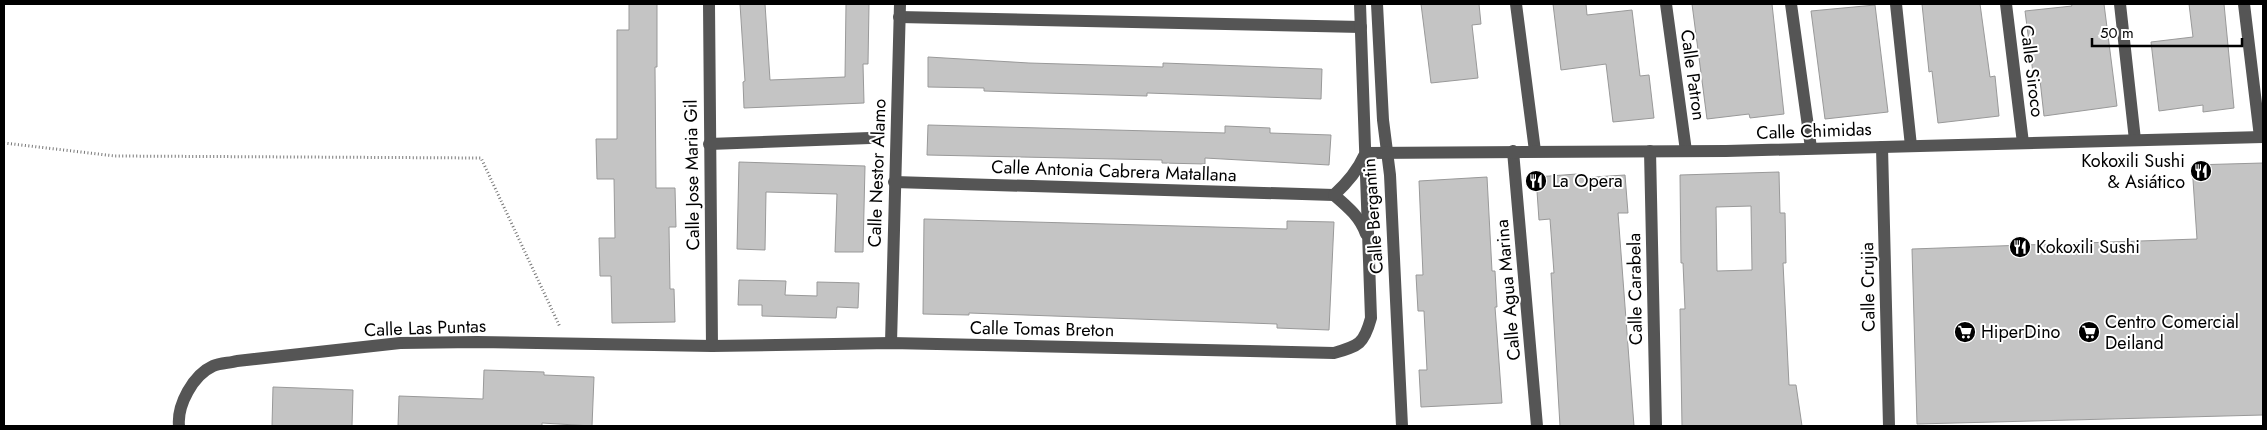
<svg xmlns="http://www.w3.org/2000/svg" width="2267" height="430" font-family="Jost,sans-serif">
	<rect width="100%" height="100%" fill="#fff"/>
	<g fill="#c4c4c4" stroke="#999" fill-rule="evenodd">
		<path d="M629,4H657V67H655L656,188H675L676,227H669L670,289H674L675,322L612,323L611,276H600L599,238H615L614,179H597L596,139H617V30H629Z"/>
		<path d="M740,4H765L770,80L845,77L846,4H869L868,64H863L864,103L744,108L743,82L745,81Z"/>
		<path d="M1421,4H1479L1481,24L1472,25L1478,78L1431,83Z"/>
		<path d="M1553,4H1586L1587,15L1632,10L1640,76L1649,75L1654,118L1613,122L1606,64L1561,70Z"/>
		<path d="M1692,4H1772L1784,114L1750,118L1749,114L1707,119Z"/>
		<path d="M1922,4H1980L1990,77L1995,76L1999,116L1938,123L1932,71L1929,72Z"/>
		<path d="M2071,4H2104L2117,106L2044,116L2040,80L2034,81L2025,11L2072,6Z"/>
		<path d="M2189,4H2224L2234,108L2203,112V105L2159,111L2151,42L2193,37Z"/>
		<path d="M1875,5L1888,112L1825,119L1811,11Z"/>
		<path d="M928,57L1029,63L1163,67V63L1322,69L1321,99L1147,93V96L1045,93L984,91V88L928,87Z"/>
		<path d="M928,125L1225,133V126L1270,128V133L1331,135L1329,165L1205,158V164L1162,163V160L927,155Z"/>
		<path d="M739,162L865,166L863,252H835L837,194L766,192L765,250L737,249Z"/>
		<path d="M2263,163V415L1917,424L1912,249L2197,239L2192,165Z"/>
		<path d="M1779,172L1780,213H1785L1786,263H1783L1789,385H1796L1802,426H1682L1680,309H1685L1683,263H1681L1680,175ZM1751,206L1752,270L1717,271L1716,207Z"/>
		<path d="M1577,174L1578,178L1625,175L1628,213H1618L1634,426H1560L1551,273H1554L1550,219L1539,220L1536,177Z"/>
		<path d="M1487,177L1492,271H1495L1497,307H1495L1502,403L1421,407L1419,370H1427L1424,311H1418L1416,275H1423L1419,181Z"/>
		<path d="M924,219L1287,229V221L1334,222L1329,330L1277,328V324L969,313V315L923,314Z"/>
		<path d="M739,280L786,281L785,295L817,296V282L859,283L858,308L837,307L836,318L762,316V305H738Z"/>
		<path d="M484,370L544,372V375L594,377L592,426L542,423V426H398L399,396L483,399Z"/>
		<path d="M273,387L353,390L352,426H272Z"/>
	</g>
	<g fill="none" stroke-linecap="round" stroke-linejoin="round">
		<path stroke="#777" stroke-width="3" stroke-dasharray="1 2.5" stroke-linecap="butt" d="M4,143L115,156L481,158L560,327"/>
		<g stroke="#555" stroke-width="12">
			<path d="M709,4L712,346"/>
			<path d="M1377,4L1383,120L1390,175L1402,426"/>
			<path d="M1516,4L1535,151"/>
			<path d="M1666,4L1686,151"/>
			<path d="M1791,4L1811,148"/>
			<path d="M1896,4L1911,146"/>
			<path d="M2006,4L2023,143"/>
			<path d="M2120,4L2135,140"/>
			<path d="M2244,4L2260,137"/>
			<path d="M899,17L1361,27"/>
			<path d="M709,144L870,138"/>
			<path d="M1882,147L1889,426"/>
			<path d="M1513,151L1537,426"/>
			<path d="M1650,151L1656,426"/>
			<path d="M1366,153L1726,151L2263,137"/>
			<path d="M894,182L1334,195"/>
			<path d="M1334,195C1348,207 1360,217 1366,234"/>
			<path d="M1334,195C1347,183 1357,172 1364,156"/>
			<path d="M891,343L900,4"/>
			<path d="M179,426C177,405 193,375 213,366C220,363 230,363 237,361L400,343L477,342L712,346L891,343L1334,353C1359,346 1364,344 1371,318L1360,4"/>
		</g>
	</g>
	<defs>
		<g id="restaurant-disc" transform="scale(1.125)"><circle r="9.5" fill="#000" stroke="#fff"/><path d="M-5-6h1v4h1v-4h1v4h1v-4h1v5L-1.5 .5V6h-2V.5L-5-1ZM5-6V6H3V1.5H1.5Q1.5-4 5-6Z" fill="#fff"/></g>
		<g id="supermarket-disc" transform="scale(1.125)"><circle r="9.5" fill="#000" stroke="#fff"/><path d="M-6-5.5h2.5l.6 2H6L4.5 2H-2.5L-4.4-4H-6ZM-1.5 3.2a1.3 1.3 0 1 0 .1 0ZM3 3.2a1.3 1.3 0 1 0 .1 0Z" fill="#fff"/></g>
	</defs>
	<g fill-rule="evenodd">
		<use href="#restaurant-disc" x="2201" y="171"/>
		<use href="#restaurant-disc" x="1536" y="181"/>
		<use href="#restaurant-disc" x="2020" y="247"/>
		<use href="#supermarket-disc" x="1965" y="332"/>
		<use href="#supermarket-disc" x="2089" y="332"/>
	</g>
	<g text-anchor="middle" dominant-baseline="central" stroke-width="4" stroke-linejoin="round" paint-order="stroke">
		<g font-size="18" fill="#000" stroke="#fff">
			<text transform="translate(2032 71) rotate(83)">Calle Siroco</text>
			<text transform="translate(1693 75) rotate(82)">Calle Patron</text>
			<text transform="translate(1814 131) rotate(-2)">Calle Chimidas</text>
			<text transform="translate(1114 171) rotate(2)">Calle Antonia Cabrera Matallana</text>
			<text transform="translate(877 173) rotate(-88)">Calle Nestor Alamo</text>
			<text transform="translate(692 175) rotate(-91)">Calle Jose Maria Gil</text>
			<text transform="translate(1373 216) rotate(-94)">Calle Bergantin</text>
			<text transform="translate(1868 287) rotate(-91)">Calle Crujia</text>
			<text transform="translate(1635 289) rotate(-91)">Calle Carabela</text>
			<text transform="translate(1508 290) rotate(-95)">Calle Agua Marina</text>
			<text transform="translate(425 328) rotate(-2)">Calle Las Puntas</text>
			<text transform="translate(1042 329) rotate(1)">Calle Tomas Breton</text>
		</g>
		<g font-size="18" fill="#000" stroke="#fff" text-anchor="start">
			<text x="2185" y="161" text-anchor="end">Kokoxili Sushi<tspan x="2185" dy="21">&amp; Asiático</tspan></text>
			<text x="1552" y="181">La Opera</text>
			<text x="2036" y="247">Kokoxili Sushi</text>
			<text x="2105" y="322">Centro Comercial<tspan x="2105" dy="21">Deiland</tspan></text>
			<text x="1981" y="332">HiperDino</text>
		</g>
	</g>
	<rect width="2267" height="430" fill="none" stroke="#000000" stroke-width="10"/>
	<path d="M2092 38v8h150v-8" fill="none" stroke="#000000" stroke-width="2.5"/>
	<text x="2100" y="38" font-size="15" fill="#000000" stroke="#ffffff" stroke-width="4" paint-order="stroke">50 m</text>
</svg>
